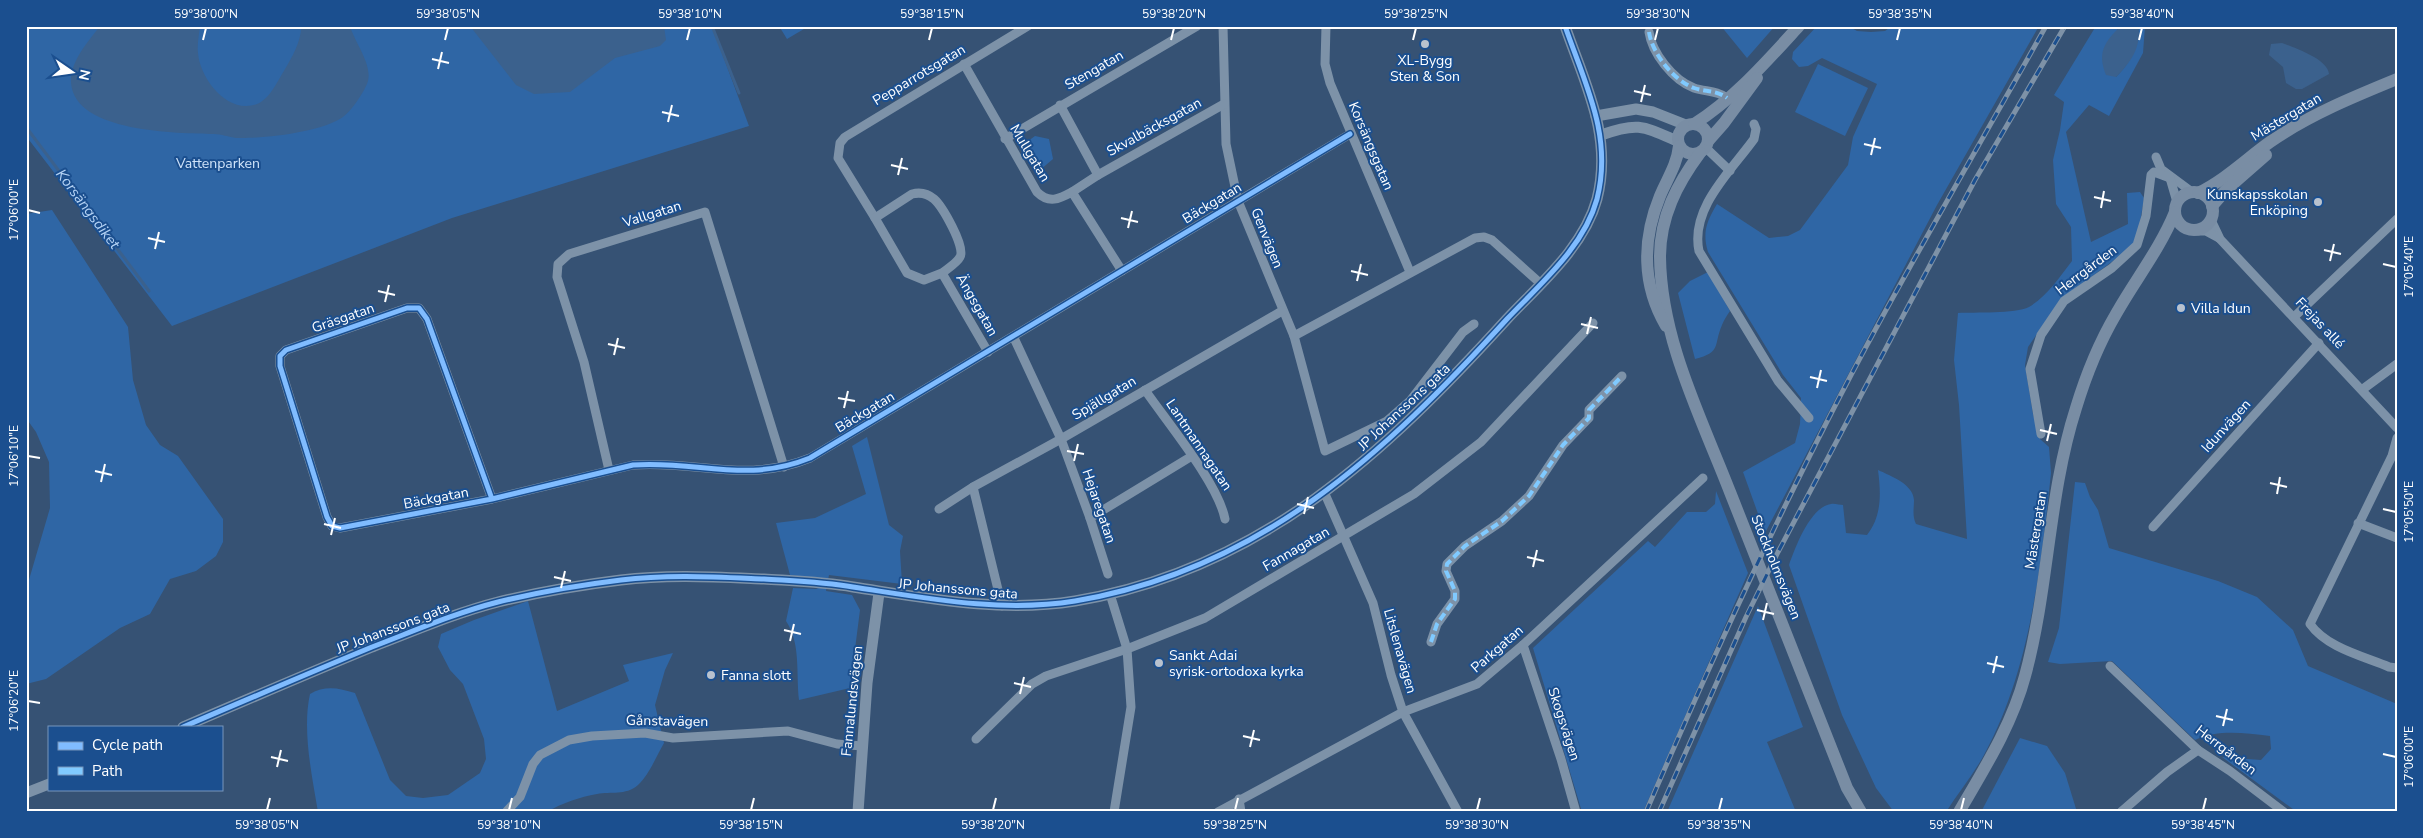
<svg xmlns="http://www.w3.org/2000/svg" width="2423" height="838" font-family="'Nunito Sans',sans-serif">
	<rect width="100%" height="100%" fill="#365274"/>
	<g fill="#2f66a5">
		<path d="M26,26H712L749,126L452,218L172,326L26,136Z"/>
		<path d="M779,26H809L787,39Z"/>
		<path d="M1721,26H1775L1747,58Z"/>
		<path d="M1817,26H1848L1857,31L1871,32L1885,31L1892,26H2039L1937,205L1765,533L1743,472L1795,443L1800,424L1801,398L1783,375L1708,252C1702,232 1707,221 1717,204L1769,238L1788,236L1800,230L1848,165L1853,137L1877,84L1822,58L1808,66L1799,67L1792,59L1793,52Z"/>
		<path d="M2096,26H2121L2117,30L2116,77C2129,64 2141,45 2138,26H2145L2143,53L2109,116L2089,105L2066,132L2091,242L2128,224L2127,193L2140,192L2144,198L2138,235L2134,243L2128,250L2061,299L2028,347L2025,365L2033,414L2040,439L2049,447L2051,473C2041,567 2030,671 1984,755C1973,775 1958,793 1946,812H1894L1876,788L1842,715L1789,565C1795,548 1810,507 1831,504C1834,503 1840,505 1843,505L1846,533L1867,535C1882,516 1881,493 1878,470C1891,476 1913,484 1914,500C1914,508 1912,516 1916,524L1967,539L1959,405L1954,360L1958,313C1975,312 2015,314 2029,307C2047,296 2059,278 2072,261L2071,227L2056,204L2053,160L2060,130L2064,102L2054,95Z"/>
		<path d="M1818,64L1868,88L1845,136L1795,112Z"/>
		<path d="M1035,136L1049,139L1053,159L1040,170L1024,144Z"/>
		<path d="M52,210L128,327L133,380L146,425L160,445L178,456L223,519V542L216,556L196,571L170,579L150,614L120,628L46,679L26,684V590L50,508L49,462L36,432L26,418V214Z"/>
		<path d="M1708,272L1730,311C1727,315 1724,320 1722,325C1713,346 1722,352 1695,359L1678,293L1690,281Z"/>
		<path d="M867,437L889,525L903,536L900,551L902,584L829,575L828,580L790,575L776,523L815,518L866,494L852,446Z"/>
		<path d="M2075,482L2085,483L2090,497L2098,510L2109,548L2218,581L2257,597L2293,630L2308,666L2397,704V812H2297L2222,757L2261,760L2271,749L2270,736C2243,733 2219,729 2195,740L2112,661L2060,664L2048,662L2059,628Z"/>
		<path d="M1716,491L1748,573L1643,812H1582L1533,648L1648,541L1655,547L1687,512H1706L1715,504Z"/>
		<path d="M827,585L826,591L852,595L860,610L850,688L799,700C796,674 801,643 786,621L793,588L816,589Z"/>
		<path d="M528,601L557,711L629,681L623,665L673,653L665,670L655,705L664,743C657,755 649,775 638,785C625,796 611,791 597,794C580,797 562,803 547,812H318C312,776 302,730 310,694C325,685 339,688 355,693L390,780L406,796L423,798L448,795L480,773L486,759L484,739L463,684L450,670L438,647L441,634L474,620Z"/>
		<path d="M1758,606L1803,727L1767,742L1796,812H1667Z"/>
		<path d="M2020,738L2047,746L2065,773L2077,812H1981Z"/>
	</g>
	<g fill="#3b618d">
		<path d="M100,26H200C199,35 197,44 198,53C200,79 228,115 257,104C270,99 278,80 285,69C292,58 302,39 301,26H350C355,44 376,68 366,86C362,95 351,111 343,117C322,132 263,139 236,138C229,137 221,134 214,134C178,133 75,133 71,83C70,61 88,42 100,26Z"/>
		<path d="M470,26H537L569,29L664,26L666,40L660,46L615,58L570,92L534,94L516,85Z"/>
		<path d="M2121,26H2138C2142,47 2130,63 2116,77L2106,75C2097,53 2104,42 2121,26Z"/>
		<path d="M2282,43C2295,48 2328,59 2329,74L2302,89H2296L2286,83L2283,67L2269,55L2271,44Z"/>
	</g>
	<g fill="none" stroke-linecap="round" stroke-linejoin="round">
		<g stroke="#3b618d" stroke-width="3">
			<path d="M712,26L739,93"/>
			<path d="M26,127L149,291"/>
		</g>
		<g stroke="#7d92a8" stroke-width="9">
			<path d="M1223,26L1226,144L1238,201L1294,336L1325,451L1387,421L1410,401L1463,332L1474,324"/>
			<path d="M1326,26L1325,64L1330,83L1410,272"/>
			<path d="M1649,32C1652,53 1673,80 1694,88C1705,92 1717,90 1727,98"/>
			<path d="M964,64L1037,192C1049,204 1059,199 1072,192L1122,271"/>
			<path d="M1060,105L1098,175"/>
			<path d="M1754,124L1756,129L1754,139C1731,171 1690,208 1699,251L1778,381L1809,418"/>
			<path d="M1005,139L1197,26"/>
			<path d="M1706,148L1730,171"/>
			<path d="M2156,157L2161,169L2192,192"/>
			<path d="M2170,178L2177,202"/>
			<path d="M1072,192L1098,175L1224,104"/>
			<path d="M875,218L838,158L840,143L845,137L1028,26"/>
			<path d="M2211,220L2220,239L2397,428"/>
			<path d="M2196,231H2206L2219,238"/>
			<path d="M942,273C947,269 957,263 960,257C966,247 942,206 934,199C927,193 920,192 912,194L875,218L907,273L924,280L942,273L988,352"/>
			<path d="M2295,316L2397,219"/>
			<path d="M1294,336L1475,238L1484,237L1492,240L1540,283"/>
			<path d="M1014,338L1061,439L1090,518L1108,574"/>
			<path d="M2363,389L2397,364"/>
			<path d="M1145,390C1167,422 1218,483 1225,519"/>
			<path d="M2041,434L2030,369L2041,335L2064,301L2112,268L2137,245L2146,216L2151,175L2154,172L2170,178"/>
			<path d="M2397,438L2392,456L2310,624C2327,648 2363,656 2389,667L2397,668"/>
			<path d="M609,470L584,362L557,277L558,264L569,254L705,212L784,467"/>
			<path d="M973,487L1002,606"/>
			<path d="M1325,494L1373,603L1391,675L1403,712L1458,812"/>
			<path d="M492,499L427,319L419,308H407L286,350L280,356V366L327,517L332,526L340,528L492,499L633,465C698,460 746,484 810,458L1350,134"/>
			<path d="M939,509L973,487L1061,439L1282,311"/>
			<path d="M1090,518L1192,456"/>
			<path d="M2358,523L2397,538"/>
			<path d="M2153,527L2319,343"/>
			<path d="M1110,594L1127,649L1131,707L1114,812"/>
			<path d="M1431,642L1437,624L1455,599V591L1446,571L1447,564L1465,546L1502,521L1529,496L1563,445L1589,418V410L1622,376"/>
			<path d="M1523,645L1561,759L1576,812"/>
			<path d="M2110,666L2198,750L2230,771L2284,812"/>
			<path d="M976,739L1032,684L1046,676L1127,649L1205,618L1414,494L1481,442L1593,323"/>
			<path d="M1239,799L1241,812"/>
			<path d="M506,812L520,797L533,764L540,755L569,740L592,736L645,733L673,738L788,731L837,744L862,746"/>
			<path d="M1218,812L1403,712L1477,684L1523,645L1703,478"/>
			<path d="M2121,812L2167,772L2198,750"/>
		</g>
		<g stroke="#7d92a8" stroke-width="11">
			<path d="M1596,116L1636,109L1653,112L1686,125"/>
			<path d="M1601,135C1638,122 1643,126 1677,141"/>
			<path d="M183,727C246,700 309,673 372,647C414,631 455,613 498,602C539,592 580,585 621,580C668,574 717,577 764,579C794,581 824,582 853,587C926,598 1001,613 1075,601C1261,570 1385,453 1507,319C1540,284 1584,247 1597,199C1613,136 1585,84 1565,26"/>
			<path d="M26,793L49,784"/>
			<path d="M858,812L867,683L879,593"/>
		</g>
		<g stroke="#798da4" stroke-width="12">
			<circle cx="1693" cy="139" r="15"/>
			<path d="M1694,124C1734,99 1767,61 1799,26"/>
			<path d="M1709,140L1724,123L1757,78"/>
			<path d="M1700,153C1677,184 1660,217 1660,257C1661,340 1701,417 1730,492C1769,590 1808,689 1847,788L1861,812"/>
			<circle cx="2194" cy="211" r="19"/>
			<path d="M2198,193C2225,180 2246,159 2270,142C2309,115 2353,97 2397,79"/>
			<path d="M2212,206L2226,190L2266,155"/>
			<path d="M1666,326C1642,285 1642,240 1660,196C1667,179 1677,165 1679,146"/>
			<path d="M1959,812C1984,769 2012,725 2025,676C2049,588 2048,495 2076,408C2086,375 2099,343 2116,314C2135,280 2160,249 2175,212"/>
		</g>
		<g stroke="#7e92a7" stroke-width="5">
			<g id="rail">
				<path d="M1646,812C1716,649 1790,487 1874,332C1930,229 1989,128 2046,26"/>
				<path d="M1659,812L1746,617L1778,552L1975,180L2065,26"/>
			</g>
		</g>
		<use href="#rail" stroke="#1b4f8f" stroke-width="3" stroke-dasharray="9" stroke-linecap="butt"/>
		<g stroke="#80caff" stroke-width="4" stroke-dasharray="8 4" stroke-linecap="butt">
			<path d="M1649,32C1652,53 1673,80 1694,88C1705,92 1717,90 1727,98"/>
			<path d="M1431,642L1437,624L1455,599V591L1446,571L1447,564L1465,546L1502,521L1529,496L1563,445L1589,418V410L1622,376"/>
		</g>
		<g stroke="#1b4f8f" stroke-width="8">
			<g id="cycleway">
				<path d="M492,499L427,319L419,308H407L286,350L280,356V366L327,517L332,526L340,528L492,499L633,465C698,460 746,484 810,458L1350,134"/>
				<path d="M183,727C246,700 309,673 372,647C414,631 455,613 498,602C539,592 580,585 621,580C668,574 717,577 764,579C794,581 824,582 853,587C926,598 1001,613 1075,601C1261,570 1385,453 1507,319C1540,284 1584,247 1597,199C1613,136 1585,84 1565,26"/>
			</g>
		</g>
		<use href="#cycleway" stroke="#80bcff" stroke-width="5"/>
	</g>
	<path fill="none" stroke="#fff" stroke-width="2" d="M203,40L206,28M445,40L448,28M687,40L690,28M929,40L932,28M1171,40L1174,28M1413,40L1416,28M1655,40L1658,28M1897,40L1900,28M2139,40L2142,28M432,59L449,63M438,69L442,52M1634,91L1651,95M1641,102L1645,85M662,112L679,116M668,122L672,105M1864,144L1881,148M1871,155L1875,138M891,165L908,169M898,175L902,158M2094,197L2111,201M2101,208L2104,191M28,210L40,213M1121,218L1138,222M1128,228L1132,211M148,238L165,242M155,249L159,232M2324,250L2341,254M2330,261L2334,244M2383,264L2396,267M1351,271L1368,275M1357,281L1361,264M378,291L395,295M385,302L389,285M1581,324L1598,328M1587,334L1591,317M608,344L625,348M614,355L618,338M1810,377L1827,381M1817,388L1821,370M838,398L855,401M844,408L848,391M2040,430L2057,434M2047,441L2051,424M1067,451L1084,454M28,456L40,458M1074,461L1078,444M95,471L112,475M101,482L105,464M2270,483L2287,487M2277,494L2280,477M1297,504L1314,508M2383,509L2396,512M1304,514L1308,497M324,524L341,528M331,535L335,518M1527,557L1544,561M1533,567L1537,550M554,577L571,581M561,588L565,571M1757,610L1774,614M1763,620L1767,603M784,630L801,634M790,641L794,624M1987,663L2004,667M1993,673L1997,656M1014,683L1031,687M1020,694L1024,677M28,701L40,703M2216,716L2233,720M2223,726L2227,709M1243,736L1260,740M1250,747L1254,730M2383,754L2396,757M271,757L288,761M277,767L281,750M267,810L270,798M509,810L512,798M751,810L754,798M993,810L996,798M1235,810L1238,798M1477,810L1480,798M1719,810L1722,798M1961,810L1964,798M2203,810L2206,798"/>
	<g fill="#b9c2ce" stroke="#1b4f8f" stroke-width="2">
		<circle cx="1425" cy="44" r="5"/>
		<circle cx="2318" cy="202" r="5"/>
		<circle cx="2181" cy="308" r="5"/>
		<circle cx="1159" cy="663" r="5"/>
		<circle cx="711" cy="675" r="5"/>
	</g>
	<g text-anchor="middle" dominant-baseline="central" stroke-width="4" stroke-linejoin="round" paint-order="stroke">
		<g font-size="14" fill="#fff" stroke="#1b4f8f" text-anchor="start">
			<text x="1425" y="60" text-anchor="middle">XL-Bygg<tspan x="1425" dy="16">Sten &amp; Son</tspan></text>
			<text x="2308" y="194" text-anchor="end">Kunskapsskolan<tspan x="2308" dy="16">Enköping</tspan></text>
			<text x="2191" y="308">Villa Idun</text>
			<text x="1169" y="655">Sankt Adai<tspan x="1169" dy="16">syrisk-ortodoxa kyrka</tspan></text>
			<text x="721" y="675">Fanna slott</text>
		</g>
		<g font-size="14" fill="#fff" stroke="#1b4f8f">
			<text transform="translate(1094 70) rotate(-30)">Stengatan</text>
			<text transform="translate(919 75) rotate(-31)">Pepparrotsgatan</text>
			<text transform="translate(2286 117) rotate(-31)">Mästergatan</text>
			<text transform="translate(1154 127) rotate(-29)">Skvalbäcksgatan</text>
			<text transform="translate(1371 146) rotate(67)">Korsängsgatan</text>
			<text transform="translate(1030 153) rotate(59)">Mullgatan</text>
			<text transform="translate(1212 203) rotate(-31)">Bäckgatan</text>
			<text transform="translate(652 214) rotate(-17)">Vallgatan</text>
			<text transform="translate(1267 238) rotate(68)">Genvägen</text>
			<text transform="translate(2086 270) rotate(-37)">Herrgården</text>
			<text transform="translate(977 305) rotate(60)">Ängsgatan</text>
			<text transform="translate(343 318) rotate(-19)">Gräsgatan</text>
			<text transform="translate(2320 323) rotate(47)">Frejas allé</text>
			<text transform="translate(1104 398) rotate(-31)">Spjällgatan</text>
			<text transform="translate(1404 407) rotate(-43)">JP Johanssons gata</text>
			<text transform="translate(865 412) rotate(-31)">Bäckgatan</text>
			<text transform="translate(2226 426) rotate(-48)">Idunvägen</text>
			<text transform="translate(1199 445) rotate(56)">Lantmannagatan</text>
			<text transform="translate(436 498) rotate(-11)">Bäckgatan</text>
			<text transform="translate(1099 506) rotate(71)">Hejaregatan</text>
			<text transform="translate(2036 530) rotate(-81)">Mästergatan</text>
			<text transform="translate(1296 549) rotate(-30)">Fannagatan</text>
			<text transform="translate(1776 567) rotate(68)">Stockholmsvägen</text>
			<text transform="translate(958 589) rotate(5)">JP Johanssons gata</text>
			<text transform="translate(393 628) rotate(-21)">JP Johanssons gata</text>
			<text transform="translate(1497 649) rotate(-41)">Parkgatan</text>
			<text transform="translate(1400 651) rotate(74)">Litslenavägen</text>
			<text transform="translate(852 701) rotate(-84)">Fannalundsvägen</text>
			<text transform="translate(667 721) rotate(1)">Gånstavägen</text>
			<text transform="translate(1564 724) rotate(72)">Skogsvägen</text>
			<text transform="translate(2226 750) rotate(37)">Herrgården</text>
		</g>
		<g font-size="14" fill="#cfe3fa" stroke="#1b4f8f">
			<text x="218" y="163">Vattenparken</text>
		</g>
		<g font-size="15" font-style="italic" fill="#b5d3f5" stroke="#1b4f8f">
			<text transform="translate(88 209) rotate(53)">Korsängsdiket</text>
		</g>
	</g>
	<rect width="2423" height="838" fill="none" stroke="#1b4f8f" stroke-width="55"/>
	<rect x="48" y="726" width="175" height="65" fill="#1b4f8f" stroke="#7695bc"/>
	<rect x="58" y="742" width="25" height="8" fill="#80bcff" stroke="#7695bc"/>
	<text x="92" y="750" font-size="15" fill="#ffffff">Cycle path</text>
	<rect x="58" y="767" width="25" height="8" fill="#80caff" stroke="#7695bc"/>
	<text x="92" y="776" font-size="15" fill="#ffffff">Path</text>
	<g transform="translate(72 72) rotate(103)" stroke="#1b4f8f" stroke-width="4" paint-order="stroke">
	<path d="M0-4L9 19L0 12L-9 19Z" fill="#ffffff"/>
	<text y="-8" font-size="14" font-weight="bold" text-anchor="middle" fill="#ffffff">N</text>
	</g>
	<rect x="28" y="28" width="2368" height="782" fill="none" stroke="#fff" stroke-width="2"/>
	<g font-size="12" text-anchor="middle" fill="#fff">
		<text x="206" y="18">59°38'00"N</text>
		<text x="448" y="18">59°38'05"N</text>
		<text x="690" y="18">59°38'10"N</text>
		<text x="932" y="18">59°38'15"N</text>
		<text x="1174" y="18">59°38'20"N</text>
		<text x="1416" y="18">59°38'25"N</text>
		<text x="1658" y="18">59°38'30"N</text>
		<text x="1900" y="18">59°38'35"N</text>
		<text x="2142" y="18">59°38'40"N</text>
		<text transform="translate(14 210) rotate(-90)" y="4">17°06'00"E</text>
		<text transform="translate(2409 267) rotate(-90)" y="4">17°05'40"E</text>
		<text transform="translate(14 456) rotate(-90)" y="4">17°06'10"E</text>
		<text transform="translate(2409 512) rotate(-90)" y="4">17°05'50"E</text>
		<text transform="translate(14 701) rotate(-90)" y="4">17°06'20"E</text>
		<text transform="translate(2409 757) rotate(-90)" y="4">17°06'00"E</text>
		<text x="267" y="829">59°38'05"N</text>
		<text x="509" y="829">59°38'10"N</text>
		<text x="751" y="829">59°38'15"N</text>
		<text x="993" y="829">59°38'20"N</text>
		<text x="1235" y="829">59°38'25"N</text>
		<text x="1477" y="829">59°38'30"N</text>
		<text x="1719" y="829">59°38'35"N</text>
		<text x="1961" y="829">59°38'40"N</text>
		<text x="2203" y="829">59°38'45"N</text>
	</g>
</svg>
